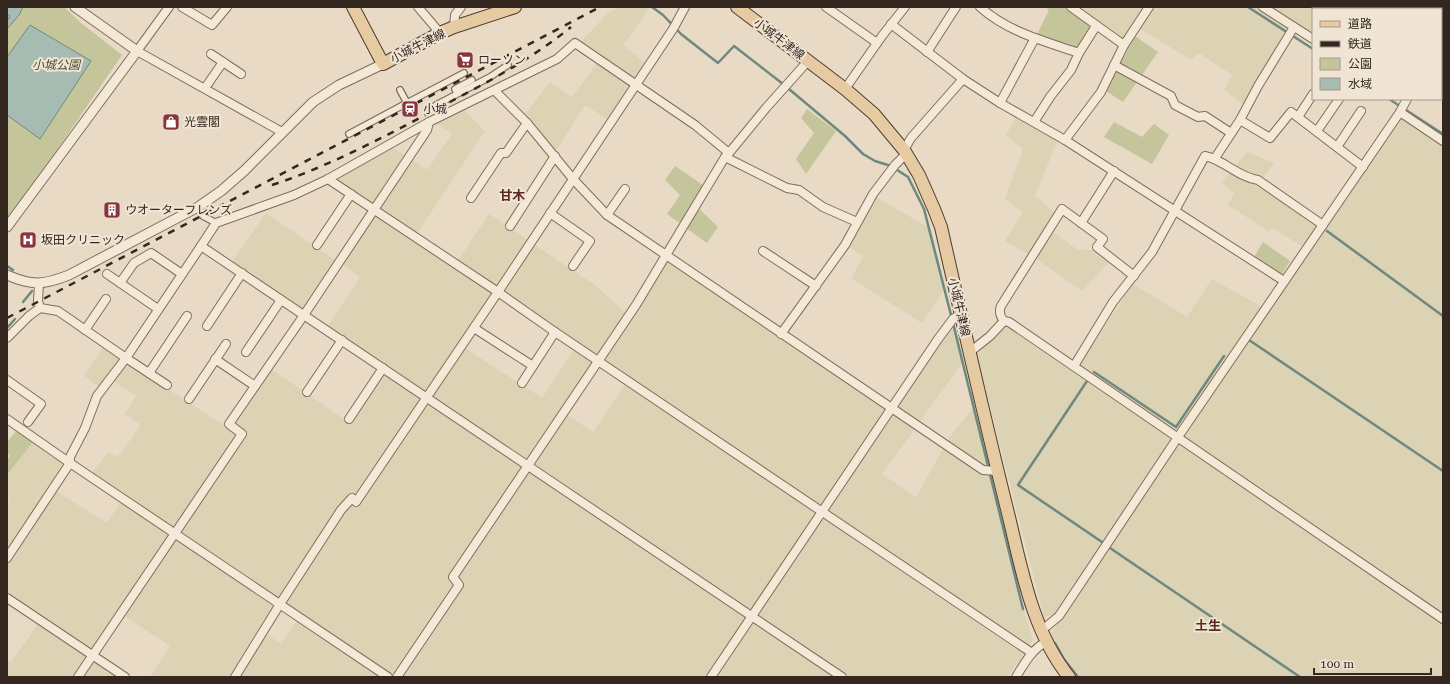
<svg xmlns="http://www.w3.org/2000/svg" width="1450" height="684" font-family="'Roboto Serif','Noto Sans JP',serif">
	<rect width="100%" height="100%" fill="#e8dac5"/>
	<g fill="#dcd2b4" fill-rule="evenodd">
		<path d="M618,7H643L649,9L623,45L645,63L607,119L585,105L556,151L526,113L550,82L572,97L603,55L582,41L607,14Z"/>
		<path d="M1080,7H1421L1419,9H1313V35L1292,22L1255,84L1244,105L1224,90L1232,75L1199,53L1191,60L1133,24L1123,38Z"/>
		<path d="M463,109L485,131L414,238L455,265L489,214L595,285L631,318L671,254L897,406L939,344L955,327L963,362L882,474L916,497L949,438L974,406L1023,608L1033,640L1008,677H150L170,646L124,616L96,655L129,677H7V660L11,662L38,624L7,604V502L10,498L7,496V475L33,442L65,464L51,488L107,523L126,494L92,473L108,452L118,457L141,425L125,414L136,396L107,377L100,387L84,376L103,347L230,429L271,369L350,423L388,366L328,326L360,277L341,263L377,209L332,178L391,146L427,170L452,134L435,122ZM497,288L577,345L542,398L459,344ZM602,361L629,379L593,432L566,414ZM282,608L298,619L281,644L265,633Z"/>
		<path d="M1404,110L1443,137V677H1080L1066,658L1051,634Z"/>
		<path d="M1017,116L1058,140L1035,195L1054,212L1046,227L1078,250H1094L1110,261L1082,291L1035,258L1005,241L1023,213L1005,199L1023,149L1006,135Z"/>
		<path d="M1247,152L1274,163L1259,183L1318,225L1303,247L1273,228L1268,231L1228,205L1234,193L1222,183Z"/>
		<path d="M876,197L931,229L945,288L922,323L851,278L864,256L849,247Z"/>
		<path d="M266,213L336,261L304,310L232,262Z"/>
		<path d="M1212,279L1262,307L1055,614L1044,617L977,355L1003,327L1009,325L1076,370L1133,284L1187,317Z"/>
	</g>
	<g fill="#c4c59b">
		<path d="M7,7H64L81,23L122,55L30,189L7,218Z"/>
		<path d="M1045,7H1079L1096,19L1078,50L1037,35L1049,10Z"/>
		<path d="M1135,36L1158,52L1123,102L1106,91Z"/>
		<path d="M807,109L836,131L806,174L796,159L814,133L801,118Z"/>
		<path d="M1114,122L1142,137L1154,124L1169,135L1152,164L1104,137Z"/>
		<path d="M675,166L703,185L694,204L718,227L707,243L667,214L680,195L665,180Z"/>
		<path d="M1263,242L1290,261L1282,274L1254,257Z"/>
		<path d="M17,430L33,442L7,475V460L10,456L7,453V442Z"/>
	</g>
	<g fill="#a6bcb3" stroke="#6e897f">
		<path d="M7,7H23L19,15L7,29V21L10,16L7,14Z"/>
		<path d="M30,25L91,61L40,139L7,115V57Z"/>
	</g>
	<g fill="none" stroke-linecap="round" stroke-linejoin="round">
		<g stroke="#6e897f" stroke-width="2.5">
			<path d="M652,7L663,15L681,34L718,63L734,46L783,84L845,136L863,154L875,161L891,166L908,177L924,209L952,319"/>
			<path d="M1248,7L1313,49"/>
			<path d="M1430,7L1433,9"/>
			<path d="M1441,14L1443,16"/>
			<path d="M1389,99L1443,134"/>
			<path d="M1327,231L1443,316"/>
			<path d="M7,266L13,270"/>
			<path d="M23,302L32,291"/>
			<path d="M953,323L1023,609"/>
			<path d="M7,328L15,319"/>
			<path d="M1249,340L1443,471"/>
			<path d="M1094,372L1176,427L1224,356"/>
			<path d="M1087,381L1018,485L1102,542"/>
			<path d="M1110,548L1300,677"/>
			<path d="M1055,643L1064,659L1078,677"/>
		</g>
		<g stroke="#816d5d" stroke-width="8">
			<g id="pedestrian">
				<path d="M461,88L456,91L455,89L472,80"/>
				<path d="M400,90L407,103L464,73"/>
				<path d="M436,105L490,77L508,65"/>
				<path d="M349,134L407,103"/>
				<path d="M198,207L203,216L216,223"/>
			</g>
		</g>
		<g stroke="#816d5d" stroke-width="10">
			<g id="minor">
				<path d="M169,7L137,51L282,132"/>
				<path d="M182,7L212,25L227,7"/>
				<path d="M418,7L440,33"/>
				<path d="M826,7L877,43"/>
				<path d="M980,7C1008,32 1044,41 1079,53"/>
				<path d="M1071,7L1124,45"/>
				<path d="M1263,7L1313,39"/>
				<path d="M891,24L963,79"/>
				<path d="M454,27L455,15L461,7"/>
				<path d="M1441,40L1443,37"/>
				<path d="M927,52L956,7"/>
				<path d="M211,54L241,74"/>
				<path d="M1114,65L1171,96L1175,105L1198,117L1205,116L1231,133"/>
				<path d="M205,88L223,62"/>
				<path d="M845,89L882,36L905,7"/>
				<path d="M495,91L527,123L573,179L607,215L983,470L998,471"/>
				<path d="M1000,103L1035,38"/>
				<path d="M1400,112L1443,141"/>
				<path d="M1298,117L1313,94"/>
				<path d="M1240,120L1258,86L1294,27"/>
				<path d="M1034,122L1050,97L1071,70L1079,53L1096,26"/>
				<path d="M1317,131L1339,99"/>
				<path d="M1065,140L1101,92L1124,45L1149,7"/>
				<path d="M1337,147L1361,111"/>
				<path d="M904,150L911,138L963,79L1000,103L1065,140L1284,281"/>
				<path d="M729,153L766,108L808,61"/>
				<path d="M1215,158L1240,120L1270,138L1291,112L1363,167"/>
				<path d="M328,179L498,292L555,332L1032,653"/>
				<path d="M471,198L501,153H506L527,123"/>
				<path d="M550,213L590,241L573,266"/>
				<path d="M607,215L625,189"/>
				<path d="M1081,223L1114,171"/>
				<path d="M510,226L555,156"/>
				<path d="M317,245L351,194"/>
				<path d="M763,251L816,286"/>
				<path d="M107,274L158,309"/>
				<path d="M120,283L134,263L151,253L182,274"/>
				<path d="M40,308L58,311L126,358L201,246"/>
				<path d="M1004,321C1000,317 999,311 1001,306L1062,209L1103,239L1097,247L1134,276"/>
				<path d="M207,326L242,273"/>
				<path d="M474,328L533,366"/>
				<path d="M85,330L106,299"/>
				<path d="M781,334L845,245L873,194L895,165L906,154"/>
				<path d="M7,338L29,316L40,308L38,301L39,284"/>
				<path d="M246,352L281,300"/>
				<path d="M970,352L990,336L1004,321L1009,322L1443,619"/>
				<path d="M215,359L255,386"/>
				<path d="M1074,366L1113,302L1152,252L1205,156C1224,160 1238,177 1258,180L1323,225"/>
				<path d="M149,373L187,316"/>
				<path d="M7,380L41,404L28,422"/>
				<path d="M522,383L555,332"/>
				<path d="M307,392L342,340"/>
				<path d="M189,399L226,344"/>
				<path d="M7,419L70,463L388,677"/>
				<path d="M349,419L383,368"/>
				<path d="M7,558L70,463V457L85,428L97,396L126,358L167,385"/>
				<path d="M7,598L125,677"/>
				<path d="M1041,630L1047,626L1059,616L1178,437L1400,112L1407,99"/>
				<path d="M78,677L242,434L229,424L304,315L427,130L429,122"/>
				<path d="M235,677L280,604L341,510L352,498L356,502L498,292L673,29L685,7"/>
				<path d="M397,677L459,585L453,577L636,305L725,157"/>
				<path d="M711,677L938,339L953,319L961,314"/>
				<path d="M842,677L201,246L216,223L294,195L328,179L429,122L557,59L575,43L695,125L729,153L725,157L787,188L799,190L823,207L857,222"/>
				<path d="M1016,677C1024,664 1032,649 1046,642"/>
			</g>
		</g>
		<g stroke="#816d5d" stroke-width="11">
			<g id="tertiary">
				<path d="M7,227L137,51L75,7"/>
				<path d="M7,275C32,286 44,285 69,275L198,207L221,191L244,171L313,102L339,85L383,64"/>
			</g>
		</g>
		<g stroke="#4f3c31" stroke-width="14">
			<g id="primary">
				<path d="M353,7L383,64L440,33L454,27L515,7"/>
				<path d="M737,7L845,89L874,114L904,150L919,175L934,209L941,227C962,320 983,412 1006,505C1021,564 1030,628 1069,677"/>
			</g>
		</g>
		<use href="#pedestrian" stroke="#f4e8d7" stroke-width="5.5"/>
		<use href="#minor" stroke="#f4e8d7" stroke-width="8"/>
		<use href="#tertiary" stroke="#f4e8d7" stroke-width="9"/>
		<use href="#primary" stroke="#e6caa2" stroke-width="12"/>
		<g stroke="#33271f" stroke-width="2.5" stroke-dasharray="7 7" stroke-linecap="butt">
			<path d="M272,185C327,167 380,139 431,112C480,86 528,62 571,27"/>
			<path d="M7,318L600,7"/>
		</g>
	</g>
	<defs>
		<g id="supermarket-square" transform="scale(0.9)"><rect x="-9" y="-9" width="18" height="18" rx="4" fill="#88353e" stroke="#f0e5d4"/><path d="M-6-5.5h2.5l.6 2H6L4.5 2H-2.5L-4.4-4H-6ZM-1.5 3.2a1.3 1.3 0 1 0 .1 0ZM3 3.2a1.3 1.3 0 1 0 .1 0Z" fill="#fff"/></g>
		<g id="station-square" transform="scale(0.9)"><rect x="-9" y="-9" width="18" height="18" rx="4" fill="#88353e" stroke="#f0e5d4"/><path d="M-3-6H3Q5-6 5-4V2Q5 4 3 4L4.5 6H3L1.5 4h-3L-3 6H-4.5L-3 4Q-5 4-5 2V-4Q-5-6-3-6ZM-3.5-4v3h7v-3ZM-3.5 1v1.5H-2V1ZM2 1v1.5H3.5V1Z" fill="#fff"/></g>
		<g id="shop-square" transform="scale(0.9)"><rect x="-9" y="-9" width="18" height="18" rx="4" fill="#88353e" stroke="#f0e5d4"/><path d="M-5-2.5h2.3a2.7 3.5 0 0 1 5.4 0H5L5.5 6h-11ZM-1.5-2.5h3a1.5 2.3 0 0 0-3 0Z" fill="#fff"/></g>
		<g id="building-square" transform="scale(0.9)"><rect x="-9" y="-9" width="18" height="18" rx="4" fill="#88353e" stroke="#f0e5d4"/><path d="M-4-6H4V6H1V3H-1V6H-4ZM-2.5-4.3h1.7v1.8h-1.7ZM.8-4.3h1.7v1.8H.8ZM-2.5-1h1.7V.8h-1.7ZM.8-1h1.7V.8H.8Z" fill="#fff"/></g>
		<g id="hospital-square" transform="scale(0.9)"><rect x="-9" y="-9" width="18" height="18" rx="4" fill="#88353e" stroke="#f0e5d4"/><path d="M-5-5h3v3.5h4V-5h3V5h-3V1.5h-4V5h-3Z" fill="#fff"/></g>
	</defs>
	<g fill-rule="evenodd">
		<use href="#supermarket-square" x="465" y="60"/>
		<use href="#station-square" x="410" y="109"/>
		<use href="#shop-square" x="171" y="122"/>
		<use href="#building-square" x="112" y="210"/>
		<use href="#hospital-square" x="28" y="240"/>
	</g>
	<g text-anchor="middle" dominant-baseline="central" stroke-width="4" stroke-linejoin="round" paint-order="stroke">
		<g font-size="12" fill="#33271f" stroke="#f0e5d4">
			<text transform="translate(779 39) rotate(37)">小城牛津線</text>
			<text transform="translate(418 46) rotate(-27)">小城牛津線</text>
			<text transform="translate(959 307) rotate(77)">小城牛津線</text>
		</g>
		<g font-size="12" fill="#33271f" stroke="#f0e5d4" text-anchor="start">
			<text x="478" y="60">ローソン</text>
			<text x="423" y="109">小城</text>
			<text x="184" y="122">光雲閣</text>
			<text x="125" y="210">ウオーターフレンズ</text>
			<text x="41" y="240">坂田クリニック</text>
		</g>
		<g font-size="12" font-style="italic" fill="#474c29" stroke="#f0e5d4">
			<text x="56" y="65">小城公園</text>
		</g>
		<g font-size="13" font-weight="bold" fill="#5a2a24" stroke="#f0e5d4">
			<text x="512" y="195">甘木</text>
			<text x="1208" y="625">土生</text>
		</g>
	</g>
	<rect width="1450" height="684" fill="none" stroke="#33271f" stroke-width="16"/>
	<rect x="1312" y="8" width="130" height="92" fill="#f0e5d4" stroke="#a4998c"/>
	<rect x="1320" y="21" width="20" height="6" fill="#e6caa2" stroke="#a4998c"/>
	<text x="1348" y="28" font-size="12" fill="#33271f">道路</text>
	<rect x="1320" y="41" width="20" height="6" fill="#33271f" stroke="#a4998c"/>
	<text x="1348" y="48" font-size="12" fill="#33271f">鉄道</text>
	<rect x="1320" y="58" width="20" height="12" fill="#c4c59b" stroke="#a4998c"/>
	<text x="1348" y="68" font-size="12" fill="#33271f">公園</text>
	<rect x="1320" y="78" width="20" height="12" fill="#a6bcb3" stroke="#a4998c"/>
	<text x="1348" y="88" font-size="12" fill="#33271f">水域</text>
	<path d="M1314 668v6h117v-6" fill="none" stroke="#33271f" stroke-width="2"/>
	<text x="1320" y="668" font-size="12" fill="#33271f" stroke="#f0e5d4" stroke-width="3" paint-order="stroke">100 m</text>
</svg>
